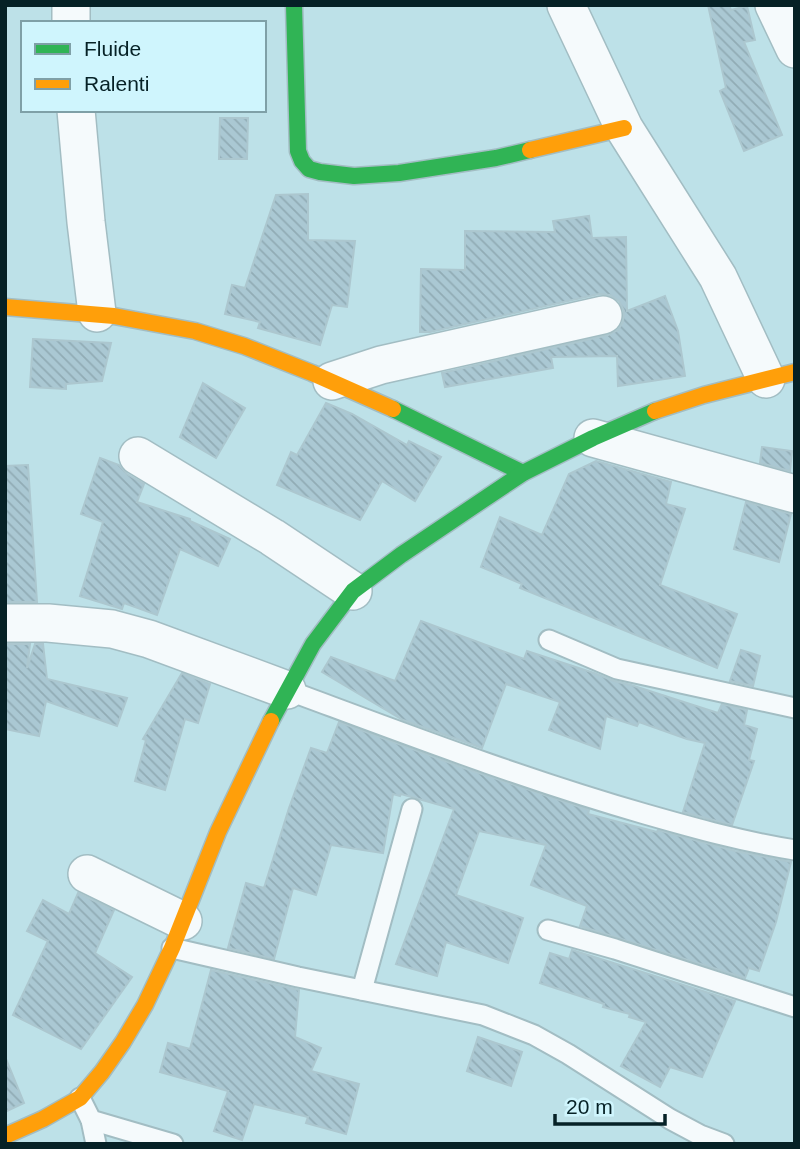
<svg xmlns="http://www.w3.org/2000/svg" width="800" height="1149" font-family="Arial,sans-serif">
	<defs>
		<pattern id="building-back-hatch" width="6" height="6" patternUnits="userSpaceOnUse" patternTransform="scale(1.75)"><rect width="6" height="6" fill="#aac8d3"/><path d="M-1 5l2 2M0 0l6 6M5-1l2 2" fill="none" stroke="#91acb5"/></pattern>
	</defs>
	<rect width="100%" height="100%" fill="#bde1e8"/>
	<g fill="url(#building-back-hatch)" stroke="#acc7cf" stroke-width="2">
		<path d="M708,5H729L731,10L747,6L755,40L744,42L782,135L744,151L720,91L726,88Z"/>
		<path d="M220,118H248L247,159H219Z"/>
		<path d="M308,194V240L355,241L347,307L332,305L320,345L258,328L260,322L225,314L232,285L245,288L276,195Z"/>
		<path d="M589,216L592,238L626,237L627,311L665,296L678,331L685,376L618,386L617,356L551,357L553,368L445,387L442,373L608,335L618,330L623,322L624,311L619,301L610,295L599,294L430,332H420L421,269L465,270V231L555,232L553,221Z"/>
		<path d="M33,339L111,343L102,381L66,384V389L30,387Z"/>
		<path d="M203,383L245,408L216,458L180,437Z"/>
		<path d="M326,403L352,414L407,445L409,441L441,457L415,501L382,481L360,520L277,485L291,452L297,455Z"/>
		<path d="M762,447L792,451L790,471L760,463Z"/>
		<path d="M100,458L119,465L127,474L144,484L137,502L190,519V521L230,539L218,566L180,549L157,615L124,603L122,609L80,596L103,522L81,514Z"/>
		<path d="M596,461L671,482L666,504L685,509L660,585L737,614L717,668L520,588L522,584L481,567L500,517L542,535L569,474Z"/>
		<path d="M28,465L37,602H5V466Z"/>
		<path d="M746,502L791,514L779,562L734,549Z"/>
		<path d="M421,621L524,659L527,651L594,673L614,681L631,685L718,713L722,704L747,710L744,725L757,729L749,760L754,761L732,825L683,812L705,743L687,739L639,722L637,726L606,716L600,749L549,730L560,702L506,684L482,748L403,720L322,672L331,657L395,681Z"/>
		<path d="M5,644H30L27,668L35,644H43L47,679L127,698L117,726L46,701L39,736L5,729Z"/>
		<path d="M741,650L760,656L753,686L730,681Z"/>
		<path d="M182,673L210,684L198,723L185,719L165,790L135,781L146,740L143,739Z"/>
		<path d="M339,722L461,767L589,810L588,814L657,832L658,830L735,851L791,862L776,922L759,971L749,968L745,978L580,926L587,906L531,885L546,845L479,831L456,895L523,918L508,963L446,942L437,976L396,964L454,809L401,794L400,796L393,794L383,853L331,845L316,895L293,888L274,959L228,948L246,883L264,888L289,808L311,748L327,753Z"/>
		<path d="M78,893L114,910L95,953L132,977L81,1049L13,1015L48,941L27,931L43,900L69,914Z"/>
		<path d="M572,950L735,1001L702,1077L670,1067L660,1087L621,1066L646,1022L629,1017L630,1014L603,1007L604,1004L540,983L550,953L569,959Z"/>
		<path d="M211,970L299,990L295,1037L321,1048L311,1071L359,1084L346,1134L306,1123L308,1117L254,1104L242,1140L214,1131L228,1091L160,1072L168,1043L190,1049Z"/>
		<path d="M478,1037L522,1052L511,1086L467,1071Z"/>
		<path d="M6,1059L24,1103L5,1112V1060Z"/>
	</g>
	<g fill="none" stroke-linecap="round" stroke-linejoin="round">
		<g stroke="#a2bdc3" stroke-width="23">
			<g id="lane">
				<path d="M549,640L617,669L795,708"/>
				<path d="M287,690C406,734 523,779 645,814C694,828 744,842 795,850"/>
				<path d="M548,930L615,949L795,1007"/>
				<path d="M172,948L298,977L483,1015L534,1035L568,1054L670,1119L700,1135L724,1144"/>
				<path d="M362,990L412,809"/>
				<path d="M80,1098L91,1120L173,1144"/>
				<path d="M91,1120L96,1144"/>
			</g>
		</g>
		<g stroke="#a2bdc3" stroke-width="40">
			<g id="street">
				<path d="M71,5V23"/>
				<path d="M566,5L624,128L718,277L766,379"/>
				<path d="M774,5L795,49"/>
				<path d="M76,110L86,222L97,313"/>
				<path d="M332,381L381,365L603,315"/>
				<path d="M593,438L795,494"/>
				<path d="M138,456L272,537L353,591"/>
				<path d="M5,623H48L112,629L149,639L287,690"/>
				<path d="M87,874L183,921"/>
			</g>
		</g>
		<g stroke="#a2bdc3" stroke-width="19">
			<g id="fast">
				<path d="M294,5L298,151L302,161L309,169L320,172L354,176L399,173L496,158L530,150"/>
				<path d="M393,409L523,473"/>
				<path d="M271,721L313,644L353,591L401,555L523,473L593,438L655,411"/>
			</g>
		</g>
		<g stroke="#a2bdc3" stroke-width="19">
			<g id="slow">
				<path d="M530,150L624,128"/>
				<path d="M5,307L114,316L195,331L244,346L312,373L393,409"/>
				<path d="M655,411L704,395L795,372"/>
				<path d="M5,1136L43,1119L80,1098L102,1072L123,1042L145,1005L172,948L218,832L271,721"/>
			</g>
		</g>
		<use href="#lane" stroke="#f5fafc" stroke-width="19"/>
		<use href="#street" stroke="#f5fafc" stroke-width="37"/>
		<use href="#fast" stroke="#30b455" stroke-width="16"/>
		<use href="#slow" stroke="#ff9f0a" stroke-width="16"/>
	</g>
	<rect width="800" height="1149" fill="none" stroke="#062126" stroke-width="14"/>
	<rect x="21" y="21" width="245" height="91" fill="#cff5fd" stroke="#7fa0a7" stroke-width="2"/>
	<rect x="35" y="44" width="35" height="10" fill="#30b455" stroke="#7fa0a7" stroke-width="2"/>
	<text x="84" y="56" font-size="21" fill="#062126">Fluide</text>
	<rect x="35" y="79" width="35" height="10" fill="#ff9f0a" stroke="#7fa0a7" stroke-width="2"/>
	<text x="84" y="91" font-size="21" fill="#062126">Ralenti</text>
	<path d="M555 1114v10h110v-10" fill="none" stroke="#062126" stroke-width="3.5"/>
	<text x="566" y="1114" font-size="21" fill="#062126" stroke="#cff5fd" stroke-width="5" paint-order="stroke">20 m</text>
</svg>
